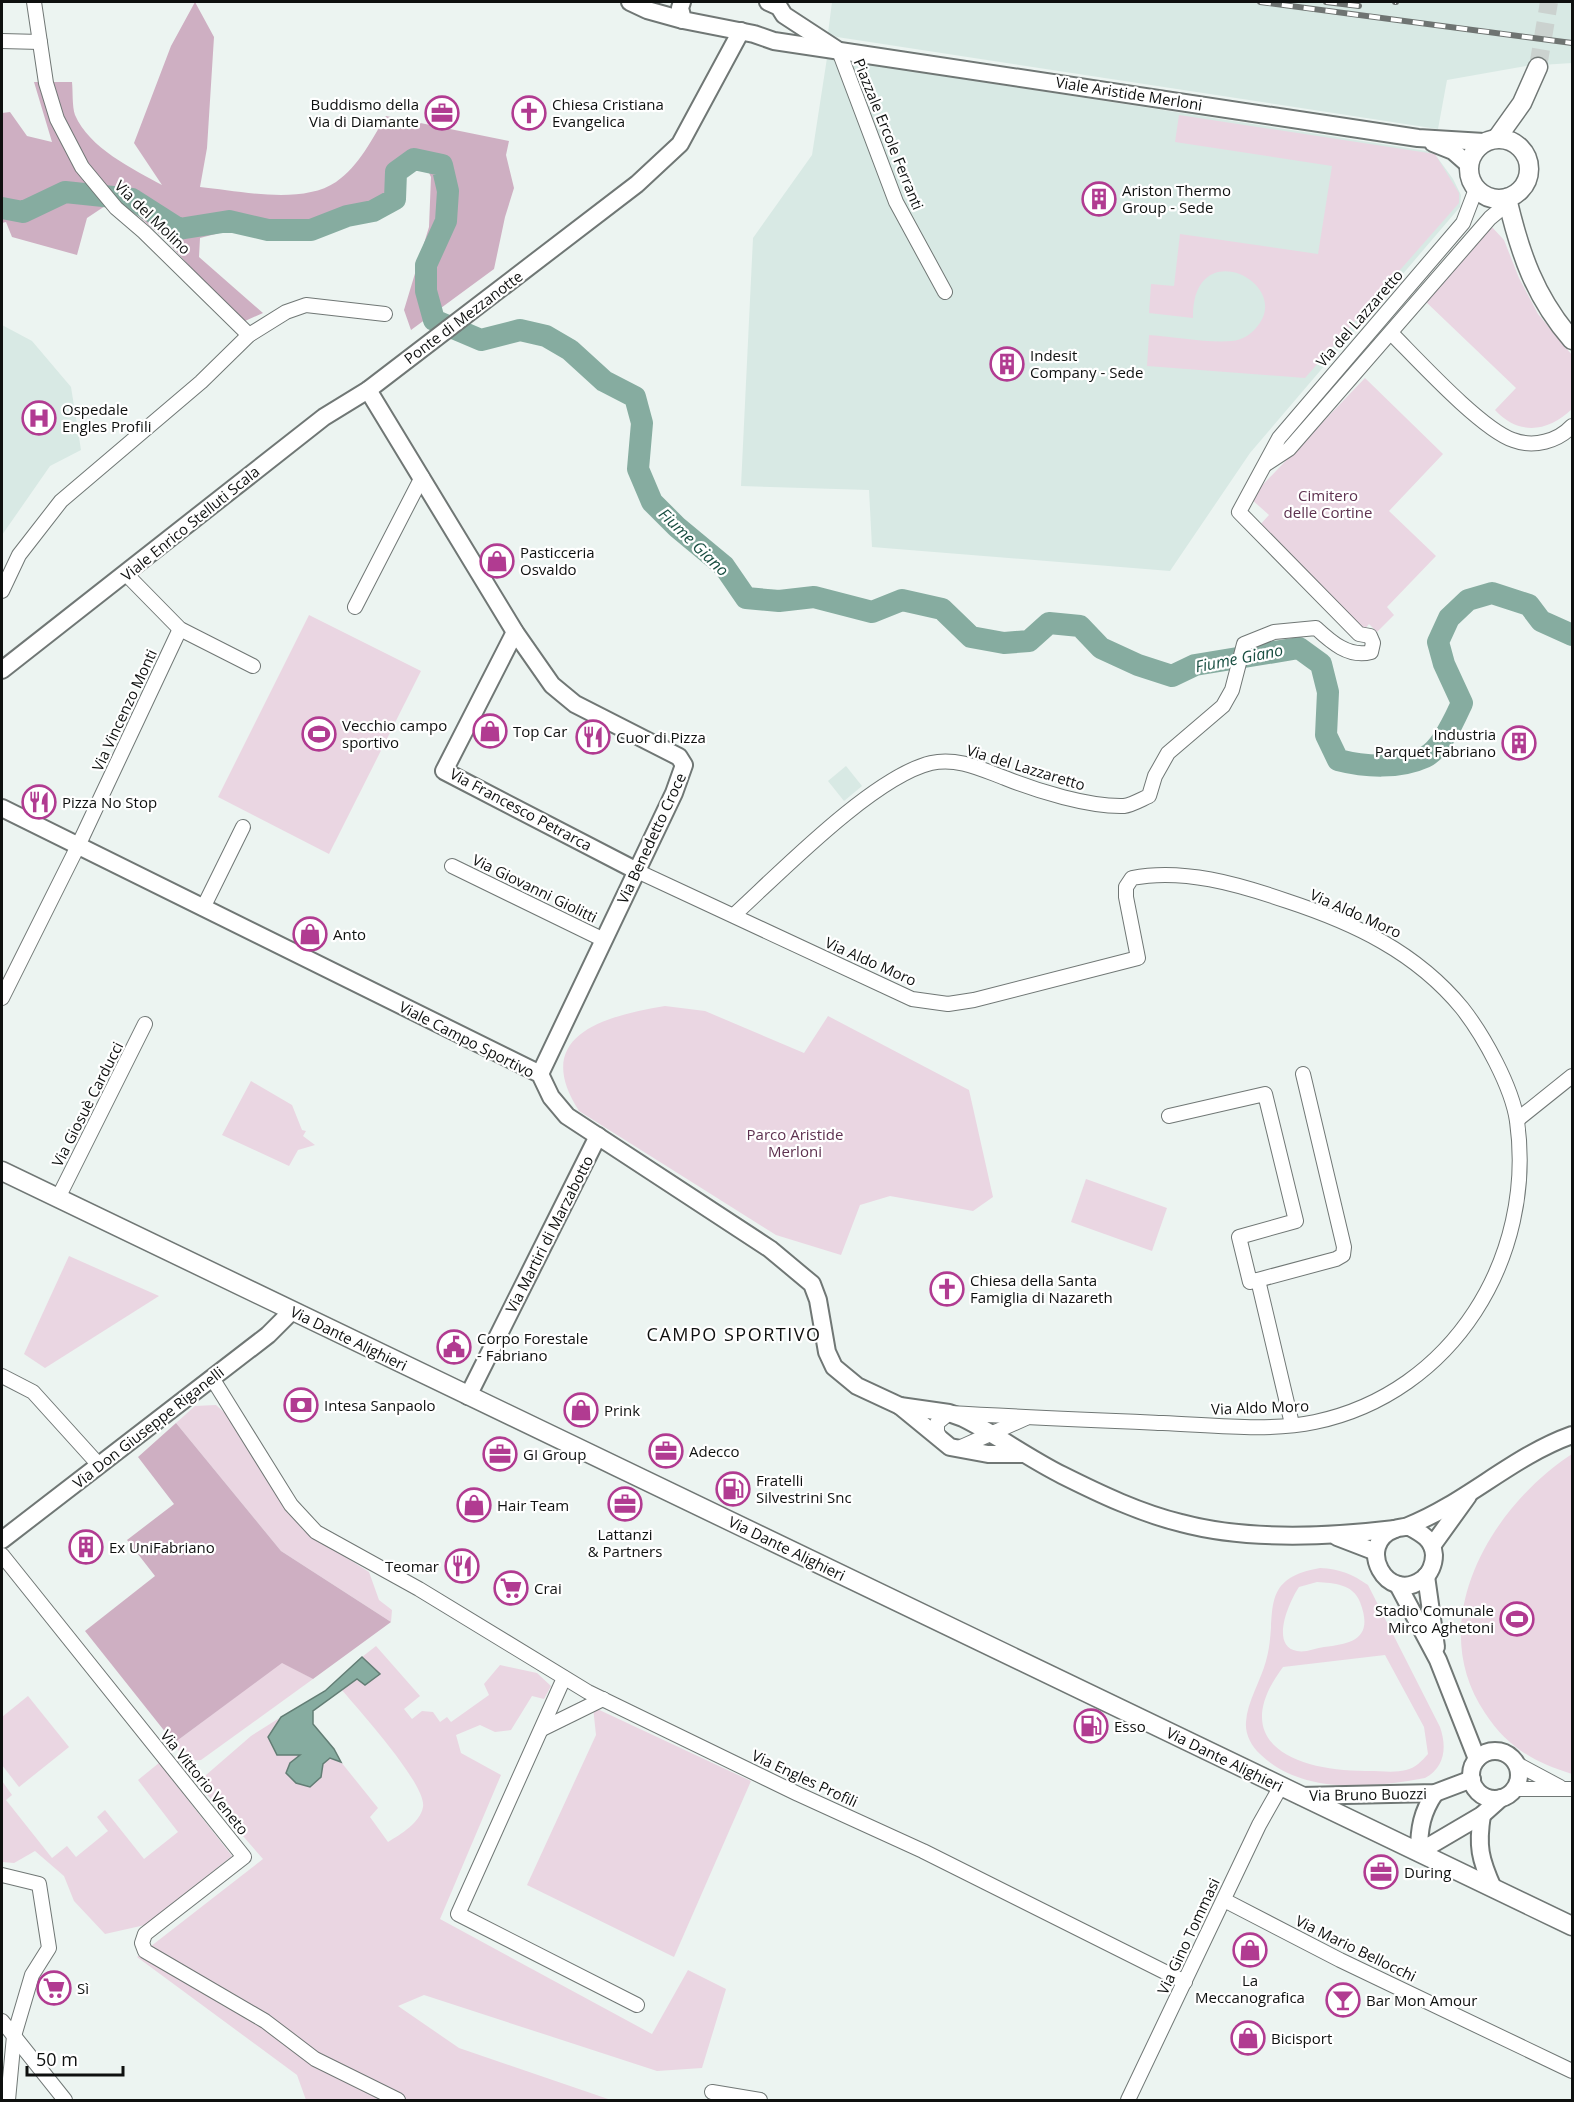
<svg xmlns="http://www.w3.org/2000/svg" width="1574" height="2102" font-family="'Open Sans',sans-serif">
	<rect width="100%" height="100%" fill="#ecf4f1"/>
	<g fill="#d8e9e4">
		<path d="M832,2H1572V63L1526,66L1447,80L1438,129L837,37L828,33Z"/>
		<path d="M827,58L1427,151L1437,157L1453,179L1461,195L1460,207L1250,453L1170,571L872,547L869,490L741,486L753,238L812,155Z"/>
		<path d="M2,325L32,341L71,387L81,450L50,466L2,535Z"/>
		<path d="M846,766L862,786L844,801L828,781Z"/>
	</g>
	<g fill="#ead6e2" fill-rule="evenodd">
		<path d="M1179,115L1435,154L1459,193V203L1305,378L1147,366L1149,335C1176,337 1206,343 1232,341C1242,340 1250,335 1256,328C1296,284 1192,231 1193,318L1149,313L1151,284L1174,286L1180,234L1318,254L1332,166L1175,142Z"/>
		<path d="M1491,226L1504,240L1519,278L1538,314L1572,355V409C1548,432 1519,436 1495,410L1516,388L1425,301Z"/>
		<path d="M1365,378L1443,454L1389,511L1436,556L1387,607L1394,615L1377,632L1369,624L1364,630L1257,528L1269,515L1250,498Z"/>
		<path d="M309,615L421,671L329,854L218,797Z"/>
		<path d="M665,1006L705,1011L804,1053L828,1016L969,1090L993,1197L973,1211L890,1196L860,1205L841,1255L776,1235L579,1111C530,1035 605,1016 665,1006Z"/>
		<path d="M251,1081L292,1105L302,1130L306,1131L303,1136L315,1145L298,1150L289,1166L222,1135Z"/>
		<path d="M1086,1179L1167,1208L1152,1251L1071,1222Z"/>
		<path d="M69,1256L159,1296L45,1368L24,1354Z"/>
		<path d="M216,1405L226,1414L303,1530L369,1572L379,1600L392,1610L391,1622L281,1551L176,1423L195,1406Z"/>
		<path d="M1572,1454V1774C1535,1763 1507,1747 1485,1713C1423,1621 1491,1507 1572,1454Z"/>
		<path d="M1320,1568C1340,1569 1352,1574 1368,1585L1440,1727C1447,1747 1445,1767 1425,1778C1371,1788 1302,1795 1260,1754C1251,1746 1245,1734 1246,1722C1247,1702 1261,1680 1266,1661C1279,1615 1256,1579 1320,1568ZM1317,1582C1334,1583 1353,1584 1360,1602C1374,1638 1353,1644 1324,1647C1316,1648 1305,1653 1297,1651C1269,1646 1290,1600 1299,1587ZM1385,1655L1424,1727L1428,1754C1422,1761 1415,1768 1406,1770C1395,1773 1381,1771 1369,1771C1301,1772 1224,1746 1283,1667Z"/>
		<path d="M376,1646L420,1696L404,1709L412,1719L422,1711L433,1712L440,1722L447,1717L451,1722L489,1695L484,1684L500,1665L537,1673L551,1686L544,1699L532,1696L511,1730L495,1732L480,1725L456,1735L461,1753L501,1775L440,1919L652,2034L688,1970L726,1989L702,2068L657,2071L424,1995L398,2006L459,2048L611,2100H306L297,2075L137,1957L263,1859L204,1791L206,1775L251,1736L281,1717L269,1737L323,1764L330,1758L341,1762L378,1808L370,1817L388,1842C401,1834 420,1823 423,1807C427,1785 358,1709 341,1689L357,1679L379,1673L362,1657Z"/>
		<path d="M282,1662L313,1679L201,1760L185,1761L174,1743Z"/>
		<path d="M28,1696L69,1747L19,1787L2,1765V1717Z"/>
		<path d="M593,1707L751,1781L674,1957L527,1885L596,1735Z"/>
		<path d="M159,1763L232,1856L145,1925L105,1934L74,1901L64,1876L35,1851L14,1863L2,1862V1781L12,1795L6,1800L52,1858L67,1846L76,1857L108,1831L97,1817L105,1810L144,1859L178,1832L138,1780Z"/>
	</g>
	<g fill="#ceafc2">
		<path d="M195,2L214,37L207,148L200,187C240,191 302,205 336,182C359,166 372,139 386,116L509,141L506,155L514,188L505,217L494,269L411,330L404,310L429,227L431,177L418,150L404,180L394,212L301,224L258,223L200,238L199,257L263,313L245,321L221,301L165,239L129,208L105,206L87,218L77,255L12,237L6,222L2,223V113L10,112L27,136L52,142L34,82H72C73,92 72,106 75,115C89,148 133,169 162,185L134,143L171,46Z"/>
		<path d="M176,1423L281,1551L391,1622L313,1679L282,1663L174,1743L85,1631L155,1576L127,1540L174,1504L138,1457Z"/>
	</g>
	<path fill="#86aca0" stroke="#627d74" stroke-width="1.5" d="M362,1657L380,1674L365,1685L357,1679L313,1711V1724L334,1749L341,1762L330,1758L323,1764L321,1777L310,1787L296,1783L286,1773L290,1763L300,1755H277L268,1737L281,1717L325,1691Z"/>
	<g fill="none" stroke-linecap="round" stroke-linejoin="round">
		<path stroke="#86aca0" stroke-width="22" d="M2,208L23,212L65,192L132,199L179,229L229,221L268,230H311L347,216L373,211L395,199L396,172L414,159L442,165L448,191L446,221L426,265V291L434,320L481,340L520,330L546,336L570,350L604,381L635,397L642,423L638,469L652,502L677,527L724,566L746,598L779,601L814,597L872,612L902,600L942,609L971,637L1004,643L1029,641L1049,623L1080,626L1101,648L1138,665L1172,676L1195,665L1299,648L1321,664L1328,692L1326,735L1338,760C1365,767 1399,769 1425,757C1442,749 1455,718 1462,703L1444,664L1438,642L1449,618L1468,600L1492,593L1529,605L1541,621L1572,635"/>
		<path stroke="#cbd2cf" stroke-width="18" stroke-dasharray="18 9" stroke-linecap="butt" d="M1538,67L1549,2"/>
		<g stroke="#707775" stroke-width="16">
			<g id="minor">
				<path d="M34,2L46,83L57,119L82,167L116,208L144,232L249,335"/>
				<path d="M2,41L40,42"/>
				<path d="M839,51L896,202L945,292"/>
				<path d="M1391,333C1418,360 1481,429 1513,440C1534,448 1558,441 1572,426"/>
				<path d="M1266,464L1289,449L1490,218L1508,203"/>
				<path d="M126,574L180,629L253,666"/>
				<path d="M2,591L19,555L61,501L201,382L249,335L286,312L306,305L385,314"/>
				<path d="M355,607L422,477"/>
				<path d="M452,866L604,940"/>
				<path d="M637,871L912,999L948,1004L974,1000L1138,958L1126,897V887L1132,878C1183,868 1238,884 1287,901C1354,923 1416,952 1462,1008C1484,1036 1512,1087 1517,1121C1536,1257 1453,1393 1315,1422C1267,1432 1212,1425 1163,1423C1092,1420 1020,1417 949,1413L937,1423V1432L941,1440"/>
				<path d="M203,908L243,827"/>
				<path d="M734,915C780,873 873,777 931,763C957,757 981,769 1005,778C1037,791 1089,807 1124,806C1132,805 1142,799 1149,796L1155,776L1168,753L1223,706L1232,690L1244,644L1274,632L1316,628C1331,642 1349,658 1371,652L1373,643L1370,636L1359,634L1239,512L1279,438L1463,223L1476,189"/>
				<path d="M2,998L78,846L180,629"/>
				<path d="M1169,1116L1265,1094L1296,1221L1239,1237L1250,1282L1336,1259L1343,1255L1344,1247L1303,1074"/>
				<path d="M1517,1120L1572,1076"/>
				<path d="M58,1198L145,1024"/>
				<path d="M1258,1280L1292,1424"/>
				<path d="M2,1376L33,1392L99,1465"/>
				<path d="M212,1378L291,1505L316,1532L419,1589L588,1692L798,1794L923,1851L1185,1982"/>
				<path d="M959,1448L1026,1418"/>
				<path d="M2,1555L244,1857L145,1934L142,1943L145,1951L265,2021L315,2059L398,2100"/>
				<path d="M564,1678L458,1914L637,2005"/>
				<path d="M542,1729L603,1699"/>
				<path d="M1517,1764L1560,1787"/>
				<path d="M1514,1789H1572"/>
				<path d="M2,1875L39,1884L49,1948L32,1975L14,2036L8,2100"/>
				<path d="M1224,1900L1340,1960L1572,2071"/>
				<path d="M2,2021L65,2100"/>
				<path d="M712,2092L760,2100"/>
				<path d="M1128,2100L1259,1825L1281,1786"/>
			</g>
		</g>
		<g stroke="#707775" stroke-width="20">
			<g id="tertiary">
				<path d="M630,2L647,10L683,20"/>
				<path d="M682,2L680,8L683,20L754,34L774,41L1418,138L1484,142"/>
				<path d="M768,2L779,7L784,15L836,49"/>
				<path d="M1433,143L1453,151L1469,165"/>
				<path d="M368,390L515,632L552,685L575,704L679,757L684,765L674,793L540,1074"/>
				<path d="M515,632L444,771L637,871"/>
				<path d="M2,670L324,417L368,390L637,184L680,144L741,31"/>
				<path d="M2,808L540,1074L551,1097L567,1116L770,1249L812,1284L818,1300L827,1352L834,1367L857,1386L900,1406L949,1413L963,1418C997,1435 1028,1458 1062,1475C1100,1494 1140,1513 1181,1523C1248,1541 1328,1537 1395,1529"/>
				<path d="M468,1396L598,1136"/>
				<path d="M900,1406L950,1447L988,1454H1022"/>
				<path d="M1408,1526C1421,1533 1433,1539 1434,1555C1434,1564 1430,1574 1423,1579C1387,1606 1354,1544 1395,1529C1399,1527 1404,1528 1408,1526C1466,1503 1513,1456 1572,1435"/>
				<path d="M1337,1537L1376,1552"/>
				<path d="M2,1540L268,1335L292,1311"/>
				<path d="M1432,1546L1468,1496"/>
				<path d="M1426,1576L1436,1647"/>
				<path d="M1398,1585L1438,1660L1477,1759"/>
				<circle cx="1495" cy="1775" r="24"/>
				<path d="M1435,1793C1422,1812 1419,1828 1419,1852L1482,1815L1501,1798"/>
				<path d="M1301,1796L1435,1793L1472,1779"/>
				<path d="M1482,1815C1477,1846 1480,1859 1493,1888"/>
			</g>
		</g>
		<g stroke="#707775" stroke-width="21">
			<g id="secondary">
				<path d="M1497,138L1522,103L1538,67"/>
				<circle cx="1499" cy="169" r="30"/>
				<path d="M1507,198C1520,254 1535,297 1572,340"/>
				<path d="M2,1171L1572,1926"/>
			</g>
		</g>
		<use href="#minor" stroke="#fff" stroke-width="14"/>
		<use href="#tertiary" stroke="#fff" stroke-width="16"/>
		<use href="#secondary" stroke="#fff" stroke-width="18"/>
		<g stroke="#6f7472" stroke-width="6">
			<g id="rail">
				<path d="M1260,2L1572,43"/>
				<path d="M1326,2L1359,6"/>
				<path d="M1395,2H1396"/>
			</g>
		</g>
		<use href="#rail" stroke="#fff" stroke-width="4" stroke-dasharray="11" stroke-linecap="butt"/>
	</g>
	<defs>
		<g id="office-ring" transform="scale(1.725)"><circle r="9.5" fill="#fff" stroke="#b13b91" stroke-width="1.5"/><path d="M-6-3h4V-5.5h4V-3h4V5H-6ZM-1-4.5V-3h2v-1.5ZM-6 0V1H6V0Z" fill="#b13b91"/></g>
		<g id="church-ring" transform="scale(1.725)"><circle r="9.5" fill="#fff" stroke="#b13b91" stroke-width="1.5"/><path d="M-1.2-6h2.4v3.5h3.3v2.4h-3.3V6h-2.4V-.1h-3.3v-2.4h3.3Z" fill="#b13b91"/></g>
		<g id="building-ring" transform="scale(1.725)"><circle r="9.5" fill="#fff" stroke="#b13b91" stroke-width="1.5"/><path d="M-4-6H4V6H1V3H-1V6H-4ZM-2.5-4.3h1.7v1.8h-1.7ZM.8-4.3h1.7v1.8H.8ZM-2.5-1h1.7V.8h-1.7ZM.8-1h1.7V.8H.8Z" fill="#b13b91"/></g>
		<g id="hospital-ring" transform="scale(1.725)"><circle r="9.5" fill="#fff" stroke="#b13b91" stroke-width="1.5"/><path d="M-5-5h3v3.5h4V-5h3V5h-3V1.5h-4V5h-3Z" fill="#b13b91"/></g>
		<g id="shop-ring" transform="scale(1.725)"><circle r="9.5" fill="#fff" stroke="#b13b91" stroke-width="1.5"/><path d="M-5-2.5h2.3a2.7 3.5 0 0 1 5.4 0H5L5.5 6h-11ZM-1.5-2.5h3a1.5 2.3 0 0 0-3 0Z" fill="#b13b91"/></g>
		<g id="stadium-ring" transform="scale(1.725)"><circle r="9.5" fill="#fff" stroke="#b13b91" stroke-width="1.5"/><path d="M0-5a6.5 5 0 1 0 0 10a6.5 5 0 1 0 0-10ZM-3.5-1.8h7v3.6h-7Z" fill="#b13b91"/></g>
		<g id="restaurant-ring" transform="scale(1.725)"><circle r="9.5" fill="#fff" stroke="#b13b91" stroke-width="1.5"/><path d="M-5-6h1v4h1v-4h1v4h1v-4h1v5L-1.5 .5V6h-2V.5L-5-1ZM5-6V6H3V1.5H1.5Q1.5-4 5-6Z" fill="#b13b91"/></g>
		<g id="civic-ring" transform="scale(1.725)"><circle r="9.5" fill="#fff" stroke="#b13b91" stroke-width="1.5"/><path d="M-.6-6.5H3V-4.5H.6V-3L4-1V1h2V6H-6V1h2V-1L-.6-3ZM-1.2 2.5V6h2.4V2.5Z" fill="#b13b91"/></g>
		<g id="bank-ring" transform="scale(1.725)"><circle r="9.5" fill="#fff" stroke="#b13b91" stroke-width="1.5"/><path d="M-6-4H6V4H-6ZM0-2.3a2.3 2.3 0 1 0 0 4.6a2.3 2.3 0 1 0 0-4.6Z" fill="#b13b91"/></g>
		<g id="fuel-ring" transform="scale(1.725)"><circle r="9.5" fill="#fff" stroke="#b13b91" stroke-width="1.5"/><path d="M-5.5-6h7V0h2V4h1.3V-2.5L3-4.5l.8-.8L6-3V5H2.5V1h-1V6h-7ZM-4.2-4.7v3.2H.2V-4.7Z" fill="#b13b91"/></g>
		<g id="supermarket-ring" transform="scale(1.725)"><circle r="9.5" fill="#fff" stroke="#b13b91" stroke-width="1.5"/><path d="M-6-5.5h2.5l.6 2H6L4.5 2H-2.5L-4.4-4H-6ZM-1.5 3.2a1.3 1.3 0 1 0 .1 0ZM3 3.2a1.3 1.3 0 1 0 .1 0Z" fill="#b13b91"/></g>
		<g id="bar-ring" transform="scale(1.725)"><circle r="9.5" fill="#fff" stroke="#b13b91" stroke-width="1.5"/><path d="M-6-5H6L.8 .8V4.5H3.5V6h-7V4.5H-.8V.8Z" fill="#b13b91"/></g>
	</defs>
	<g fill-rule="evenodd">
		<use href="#office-ring" x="442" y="113"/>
		<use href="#church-ring" x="529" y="113"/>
		<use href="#building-ring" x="1099" y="199"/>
		<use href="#building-ring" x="1007" y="364"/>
		<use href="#hospital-ring" x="39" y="418"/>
		<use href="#shop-ring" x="497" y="561"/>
		<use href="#shop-ring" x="490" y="731"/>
		<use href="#stadium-ring" x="319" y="734"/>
		<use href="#restaurant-ring" x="593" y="737"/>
		<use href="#building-ring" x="1519" y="743"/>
		<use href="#restaurant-ring" x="39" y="802"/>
		<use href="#shop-ring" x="310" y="934"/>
		<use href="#church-ring" x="947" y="1289"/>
		<use href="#civic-ring" x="454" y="1347"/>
		<use href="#bank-ring" x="301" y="1405"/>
		<use href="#shop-ring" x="581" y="1410"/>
		<use href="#office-ring" x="666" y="1451"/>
		<use href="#office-ring" x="500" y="1454"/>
		<use href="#fuel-ring" x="733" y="1489"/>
		<use href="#office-ring" x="625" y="1504"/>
		<use href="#shop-ring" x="474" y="1505"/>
		<use href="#building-ring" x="86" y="1547"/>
		<use href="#restaurant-ring" x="462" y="1566"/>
		<use href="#supermarket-ring" x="511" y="1588"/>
		<use href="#stadium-ring" x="1517" y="1619"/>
		<use href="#fuel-ring" x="1091" y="1726"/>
		<use href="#office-ring" x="1381" y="1872"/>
		<use href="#shop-ring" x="1250" y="1950"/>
		<use href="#supermarket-ring" x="54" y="1988"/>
		<use href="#bar-ring" x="1343" y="2000"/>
		<use href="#shop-ring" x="1248" y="2038"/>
	</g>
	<g text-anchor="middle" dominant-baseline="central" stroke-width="4.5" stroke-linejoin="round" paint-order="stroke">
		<g font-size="15" fill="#0e100f" stroke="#fff">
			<text transform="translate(1129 93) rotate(9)">Viale Aristide Merloni</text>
			<text transform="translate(889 134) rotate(68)">Piazzale Ercole Ferranti</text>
			<text transform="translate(153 217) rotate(44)">Via del Molino</text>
			<text transform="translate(463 317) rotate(-37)">Ponte di Mezzanotte</text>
			<text transform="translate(1359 318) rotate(-49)">Via del Lazzaretto</text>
			<text transform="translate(190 523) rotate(-39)">Viale Enrico Stelluti Scala</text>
			<text transform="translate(124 710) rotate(-65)">Via Vincenzo Monti</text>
			<text transform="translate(1026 767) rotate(17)">Via del Lazzaretto</text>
			<text transform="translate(521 809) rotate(28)">Via Francesco Petrarca</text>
			<text transform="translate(651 838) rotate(-65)">Via Benedetto Croce</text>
			<text transform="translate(535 888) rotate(26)">Via Giovanni Giolitti</text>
			<text transform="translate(1356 913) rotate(24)">Via Aldo Moro</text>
			<text transform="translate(871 961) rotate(24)">Via Aldo Moro</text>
			<text transform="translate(467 1039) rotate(27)">Viale Campo Sportivo</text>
			<text transform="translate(87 1104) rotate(-63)">Via Giosuè Carducci</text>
			<text transform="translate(549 1234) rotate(-63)">Via Martiri di Marzabotto</text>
			<text transform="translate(349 1338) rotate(26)">Via Dante Alighieri</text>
			<text transform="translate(1260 1407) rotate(-2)">Via Aldo Moro</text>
			<text transform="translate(148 1427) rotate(-38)">Via Don Giuseppe Riganelli</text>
			<text transform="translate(787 1548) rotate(26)">Via Dante Alighieri</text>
			<text transform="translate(1225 1759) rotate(26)">Via Dante Alighieri</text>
			<text transform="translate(805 1778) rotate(25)">Via Engles Profili</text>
			<text transform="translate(205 1782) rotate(51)">Via Vittorio Veneto</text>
			<text transform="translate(1368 1794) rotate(-1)">Via Bruno Buozzi</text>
			<text transform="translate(1188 1936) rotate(-65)">Via Gino Tommasi</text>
			<text transform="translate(1356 1948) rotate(26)">Via Mario Bellocchi</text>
		</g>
		<g font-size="15" fill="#0e100f" stroke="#fff" text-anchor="start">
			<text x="419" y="104" text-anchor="end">Buddismo della<tspan x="419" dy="17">Via di Diamante</tspan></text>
			<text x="552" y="104">Chiesa Cristiana<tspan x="552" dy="17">Evangelica</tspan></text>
			<text x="1122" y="190">Ariston Thermo<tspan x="1122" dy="17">Group - Sede</tspan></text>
			<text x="1030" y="355">Indesit<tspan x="1030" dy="17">Company - Sede</tspan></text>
			<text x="62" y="409">Ospedale<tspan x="62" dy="17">Engles Profili</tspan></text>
			<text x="520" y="552">Pasticceria<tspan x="520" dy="17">Osvaldo</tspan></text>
			<text x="342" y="725">Vecchio campo<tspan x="342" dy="17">sportivo</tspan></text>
			<text x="513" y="731">Top Car</text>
			<text x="1496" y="734" text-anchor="end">Industria<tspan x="1496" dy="17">Parquet Fabriano</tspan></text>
			<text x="616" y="737">Cuor di Pizza</text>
			<text x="62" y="802">Pizza No Stop</text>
			<text x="333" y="934">Anto</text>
			<text x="970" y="1280">Chiesa della Santa<tspan x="970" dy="17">Famiglia di Nazareth</tspan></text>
			<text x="477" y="1338">Corpo Forestale<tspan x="477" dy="17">- Fabriano</tspan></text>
			<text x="324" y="1405">Intesa Sanpaolo</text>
			<text x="604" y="1410">Prink</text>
			<text x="689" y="1451">Adecco</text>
			<text x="523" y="1454">GI Group</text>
			<text x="756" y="1480">Fratelli<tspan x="756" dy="17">Silvestrini Snc</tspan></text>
			<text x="497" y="1505">Hair Team</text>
			<text x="625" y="1534" text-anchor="middle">Lattanzi<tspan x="625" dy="17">&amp; Partners</tspan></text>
			<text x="109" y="1547">Ex UniFabriano</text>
			<text x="439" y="1566" text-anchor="end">Teomar</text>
			<text x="534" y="1588">Crai</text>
			<text x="1494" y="1610" text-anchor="end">Stadio Comunale<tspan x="1494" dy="17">Mirco Aghetoni</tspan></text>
			<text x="1114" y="1726">Esso</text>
			<text x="1404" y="1872">During</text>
			<text x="1250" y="1980" text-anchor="middle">La<tspan x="1250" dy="17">Meccanografica</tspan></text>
			<text x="77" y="1988">Sì</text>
			<text x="1366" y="2000">Bar Mon Amour</text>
			<text x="1271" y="2038">Bicisport</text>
		</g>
		<g font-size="15" fill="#5d314f" stroke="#fff">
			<text x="1328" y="495">Cimitero<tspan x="1328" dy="17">delle Cortine</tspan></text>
			<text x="795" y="1134">Parco Aristide<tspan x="795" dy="17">Merloni</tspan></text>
		</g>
		<g font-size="16" font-style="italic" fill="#184e41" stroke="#fff">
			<text transform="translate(694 542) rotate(44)">Fiume Giano</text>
			<text transform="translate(1239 658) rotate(-11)">Fiume Giano</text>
		</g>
		<g font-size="18" letter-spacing="1.5" fill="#0e100f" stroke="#fff">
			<text x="734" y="1334">CAMPO SPORTIVO</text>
		</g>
	</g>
	<rect width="1574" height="2102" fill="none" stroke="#0e100f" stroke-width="6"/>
	<path d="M27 2066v9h96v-9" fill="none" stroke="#0e100f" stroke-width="3"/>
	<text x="36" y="2066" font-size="18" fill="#0e100f" stroke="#ffffff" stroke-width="4.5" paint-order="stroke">50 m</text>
</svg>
